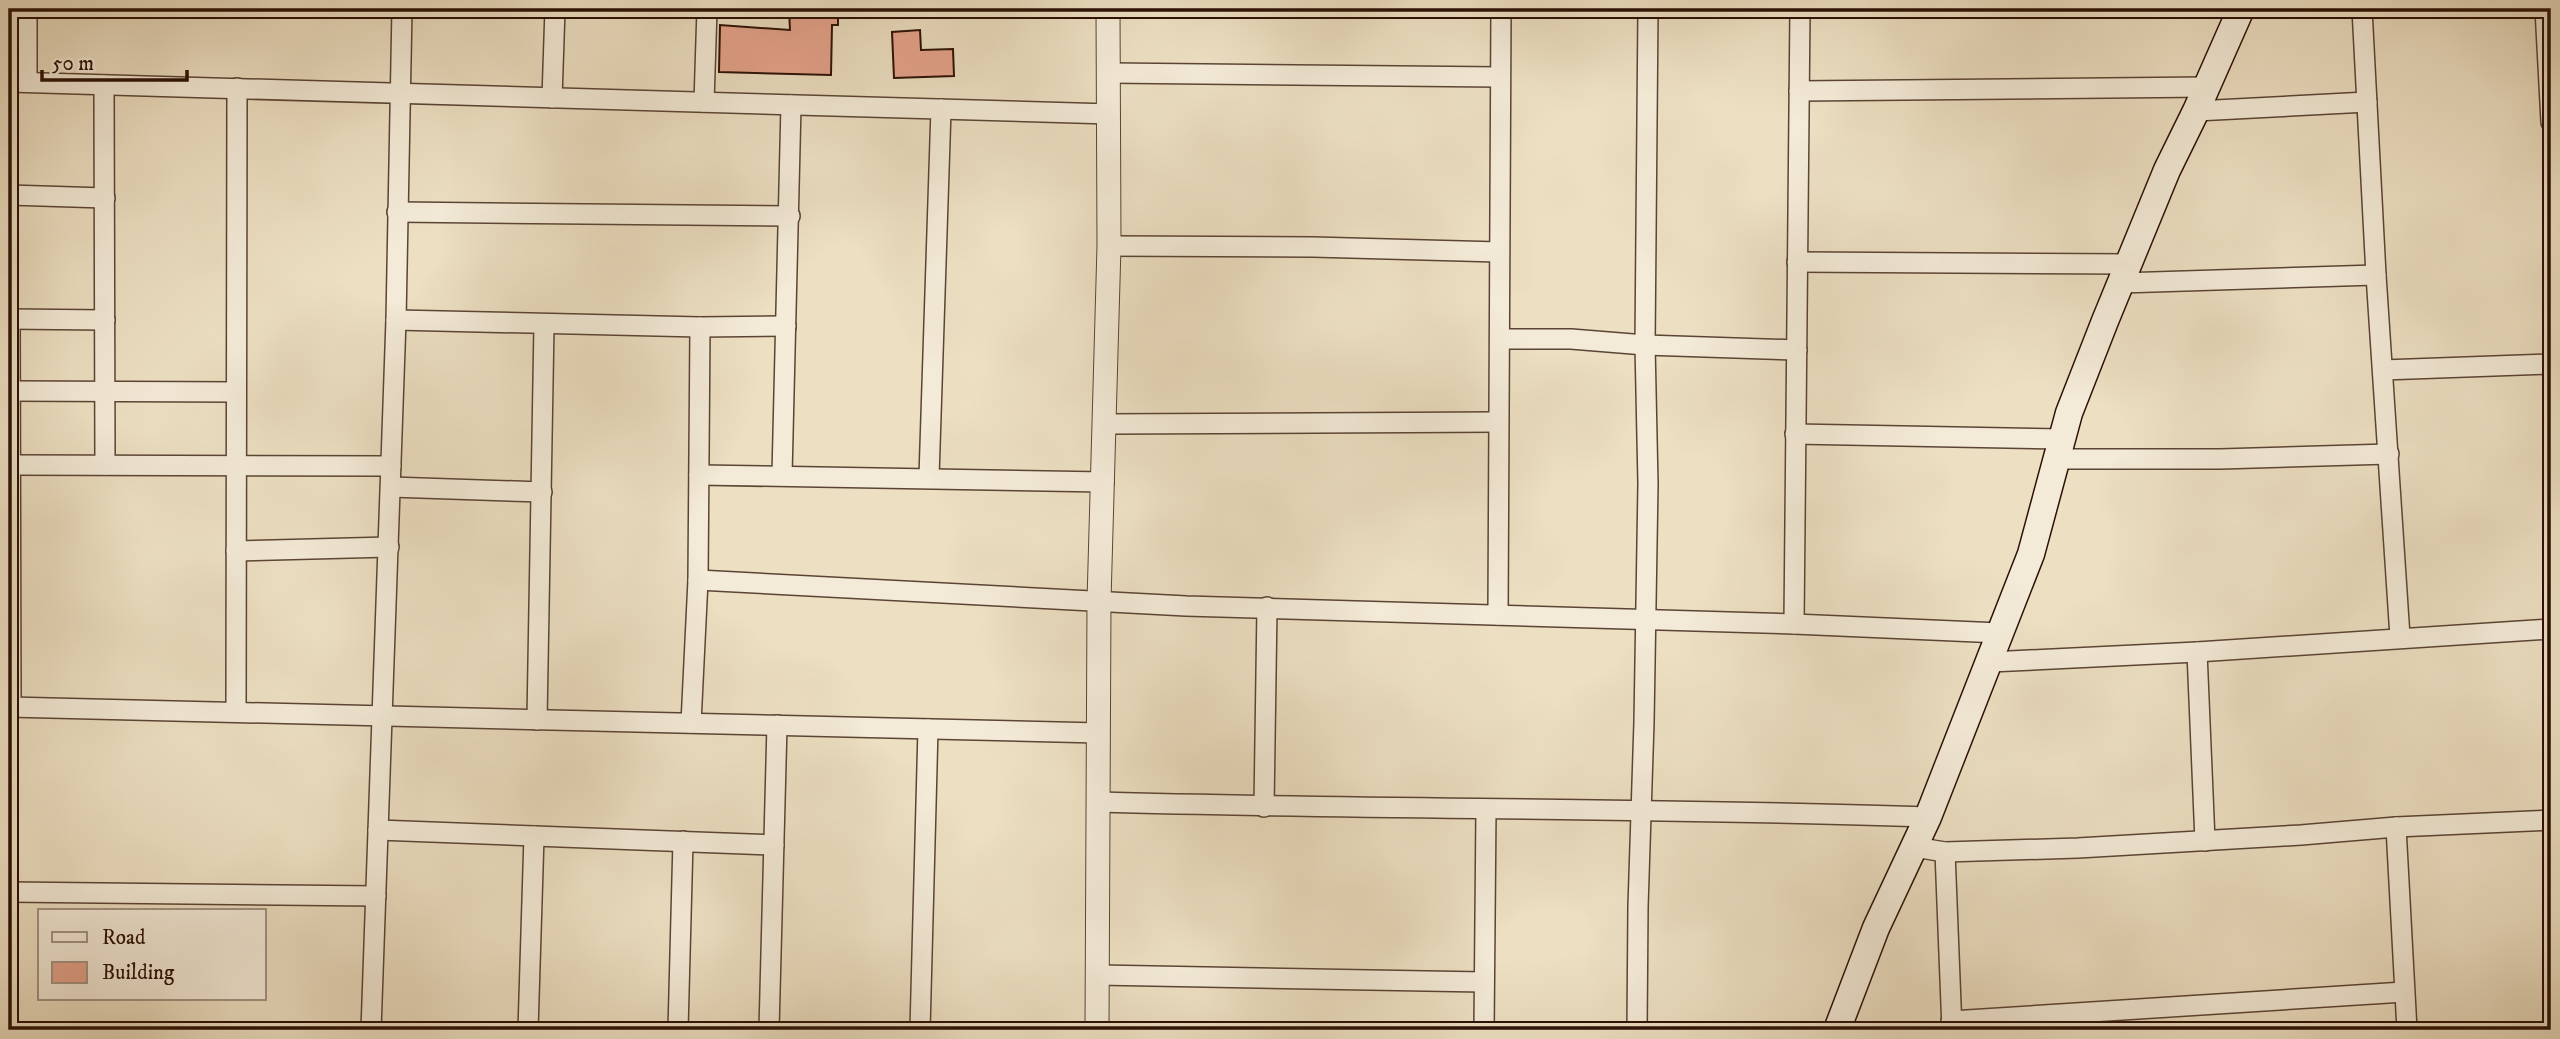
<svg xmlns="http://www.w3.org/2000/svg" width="2560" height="1039" font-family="'IM FELL DW Pica',serif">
	<rect width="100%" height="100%" fill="#ecdfc2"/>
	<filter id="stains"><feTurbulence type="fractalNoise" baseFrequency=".00286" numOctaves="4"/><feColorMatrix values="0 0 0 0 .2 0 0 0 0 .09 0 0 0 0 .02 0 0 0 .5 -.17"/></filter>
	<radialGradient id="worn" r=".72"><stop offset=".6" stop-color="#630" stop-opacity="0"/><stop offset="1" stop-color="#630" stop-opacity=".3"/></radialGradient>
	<g fill="#e5a38c" stroke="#2b1005" stroke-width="2">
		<path d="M789,9H838V25H832L831,75L719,72L720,25L790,30Z"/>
		<path d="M920,30L921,50L953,49L954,76L894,78L892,32Z"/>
	</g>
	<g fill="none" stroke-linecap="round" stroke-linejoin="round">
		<g stroke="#5b4434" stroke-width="22">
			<g id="minor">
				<path d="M27,9V82"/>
				<path d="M2362,9L2376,275L2400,637"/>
				<path d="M2545,9L2551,122"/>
				<path d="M1110,73L1500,77"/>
				<path d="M9,82L1110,114"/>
				<path d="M104,85L105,465"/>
				<path d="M1799,91L2207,87"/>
				<path d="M552,98L555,9"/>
				<path d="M704,102L707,9"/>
				<path d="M2196,111L2367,102"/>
				<path d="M9,195L105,198"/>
				<path d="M397,212L790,216"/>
				<path d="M1109,246L1313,247L1499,252"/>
				<path d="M1797,262L2129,264"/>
				<path d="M2121,283L2376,275"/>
				<path d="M9,319L105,320"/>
				<path d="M10,319L11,707"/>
				<path d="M396,320L700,327L786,326"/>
				<path d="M1500,339H1571L1645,345L1797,350"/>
				<path d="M2383,370L2551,364"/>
				<path d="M10,391L236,392"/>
				<path d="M1106,424L1498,422"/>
				<path d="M1795,434L2063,439"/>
				<path d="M2057,459H2220L2389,454"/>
				<path d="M11,465L391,466"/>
				<path d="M699,475L1104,482"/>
				<path d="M782,475L791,105"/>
				<path d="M929,477L941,109"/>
				<path d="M391,487L542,492"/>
				<path d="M236,551L389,547"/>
				<path d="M698,580L1186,606L1794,624L2000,633"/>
				<path d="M1498,615L1501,9"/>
				<path d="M1794,624L1800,9"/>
				<path d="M2197,652L2205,841"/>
				<path d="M1990,662L2197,652L2551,629"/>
				<path d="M9,707L1099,733"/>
				<path d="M236,712L237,88"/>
				<path d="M537,720L544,325"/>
				<path d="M691,723L698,580L700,327"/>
				<path d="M1099,802C1375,810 1652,807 1928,817"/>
				<path d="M1264,807L1267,607"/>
				<path d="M2396,827L2407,1030"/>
				<path d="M378,830L774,845"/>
				<path d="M1914,847L1945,852L2078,848L2301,835L2396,827L2551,820"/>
				<path d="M1945,852L1952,1030"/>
				<path d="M9,892L376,896"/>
				<path d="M1098,975L1483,982"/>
				<path d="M1951,1021L2404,992"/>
				<path d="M371,1030L396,320L402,9"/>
				<path d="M528,1030L534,836"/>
				<path d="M678,1030L683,841"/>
				<path d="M769,1030L777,725"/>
				<path d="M920,1030L928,729"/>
				<path d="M1484,1030L1486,809"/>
				<path d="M1637,1030L1638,907L1644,722L1648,484L1645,345L1648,9"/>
			</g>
		</g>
		<g stroke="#5b4434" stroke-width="25">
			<path id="tertiary" d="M1097,1030L1099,601L1109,246L1108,9"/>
		</g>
		<g stroke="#2b1005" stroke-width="29">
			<path id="secondary" d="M1837,1030L1876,928L1928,817L2031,554L2069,413L2105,321L2167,170L2196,111L2241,9"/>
		</g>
		<use href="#minor" stroke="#f3ead7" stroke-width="19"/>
		<use href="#tertiary" stroke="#f3ead7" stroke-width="23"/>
		<use href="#secondary" stroke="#f3ead7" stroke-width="26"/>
	</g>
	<rect width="2560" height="1039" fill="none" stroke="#ecdfc2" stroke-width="35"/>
	<rect x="10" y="10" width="2539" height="1018" fill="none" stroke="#2b1005" stroke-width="3.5"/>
	<rect x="18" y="18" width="2525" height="1004" fill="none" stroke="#2b1005" stroke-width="2"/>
	<rect x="38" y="909" width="228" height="91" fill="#f3ead7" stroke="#a39383" stroke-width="2"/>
	<rect x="52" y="932" width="35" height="10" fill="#f3ead7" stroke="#a39383" stroke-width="2"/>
	<text x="102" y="944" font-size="21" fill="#2b1005">Road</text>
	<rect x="52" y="962" width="35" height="21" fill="#e5a38c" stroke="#a39383" stroke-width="2"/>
	<text x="102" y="979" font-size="21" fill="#2b1005">Building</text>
	<path d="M42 70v10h145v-10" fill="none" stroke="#2b1005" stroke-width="3.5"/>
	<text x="52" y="70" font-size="21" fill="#2b1005" stroke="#f3ead7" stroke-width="5" paint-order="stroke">50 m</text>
	<rect width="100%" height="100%" filter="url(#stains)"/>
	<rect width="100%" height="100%" fill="url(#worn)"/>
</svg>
